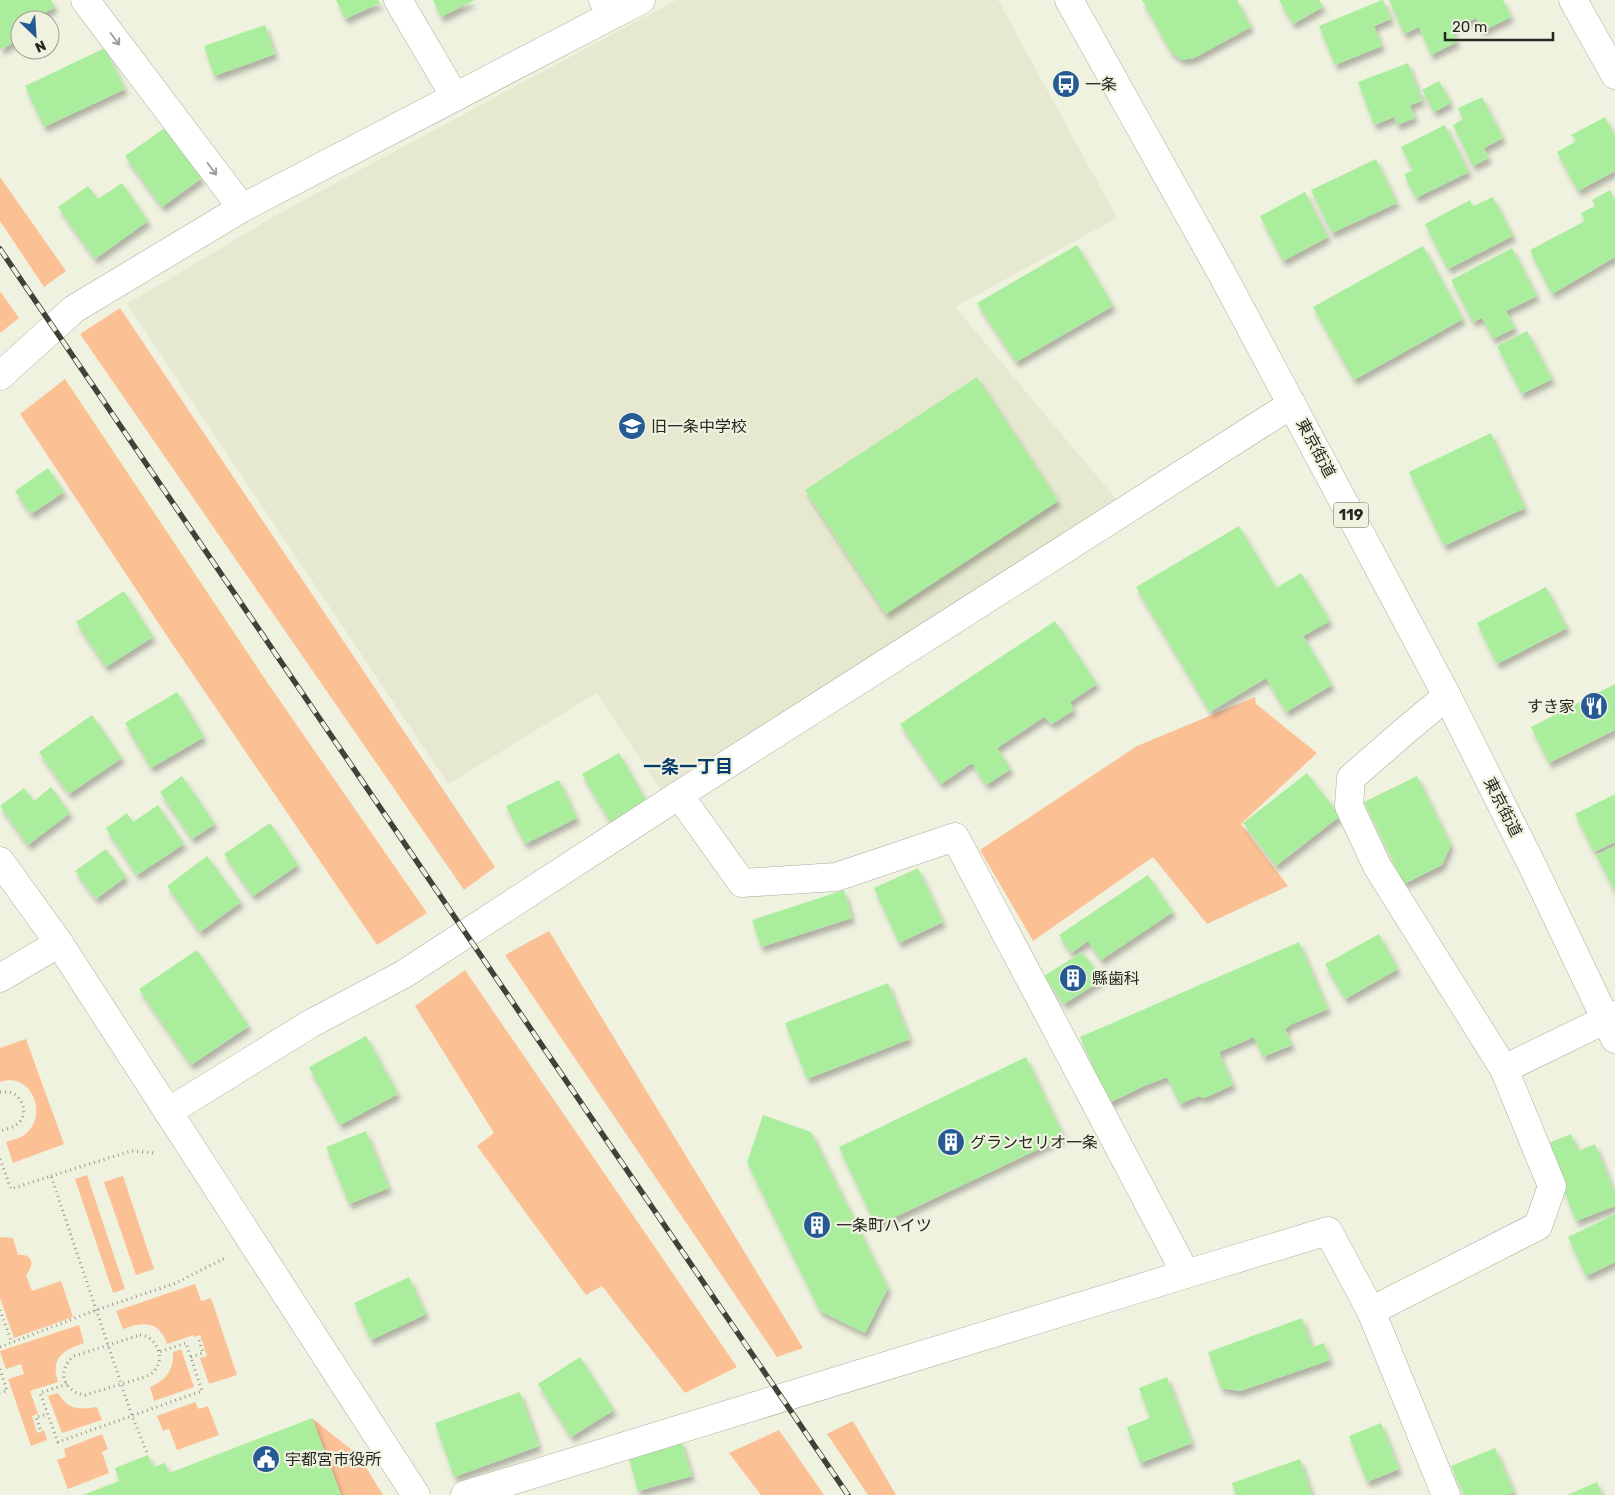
<svg xmlns="http://www.w3.org/2000/svg" width="1615" height="1495" font-family="Rubik,'Noto Sans JP',sans-serif">
	<defs>
		<filter id="shadow"><feDropShadow dx="3" dy="5.5" stdDeviation="2.5" flood-color="#0004"/></filter>
	</defs>
	<rect width="100%" height="100%" fill="#f0f2e0"/>
	<path fill="#e6e9cf" d="M676,0H998L1117,218L955,307L1117,500L660,789L597,693L448,784L127,304L280,213Z"/>
	<g fill="#fcc095">
		<path d="M0,177L66,271L44,287L0,221Z"/>
		<path d="M0,291L19,318L0,333Z"/>
		<path d="M120,308L495,867L464,890L80,334Z"/>
		<path d="M65,379L269,685L427,913L377,945L169,639L20,414Z"/>
		<path d="M1255,697L1256,704L1317,753L1241,824L1288,886L1207,924L1153,857L1033,941L980,850L1137,746Z"/>
		<path d="M549,931L803,1348L777,1357L505,955Z"/>
		<path d="M465,970L737,1367L685,1393L602,1286L586,1295L477,1146L494,1133L415,1006Z"/>
		<path d="M26,1039L64,1144L13,1163L6,1142C11,1140 17,1139 21,1137C51,1120 33,1070 0,1082V1048Z"/>
		<path d="M87,1175L125,1289L113,1293L75,1179Z"/>
		<path d="M123,1176L154,1269L136,1275L104,1182Z"/>
		<path d="M0,1237L13,1238L18,1255C33,1253 35,1265 26,1275L32,1291L61,1281L73,1317L14,1338L0,1298Z"/>
		<path d="M195,1284L201,1301L211,1298L237,1375L209,1384L200,1358L207,1356L200,1335L194,1337V1335L167,1344C159,1320 143,1322 123,1329L116,1311Z"/>
		<path d="M79,1325L84,1343C64,1350 50,1357 58,1382L30,1391L38,1414L32,1416L37,1433L44,1430L47,1440L31,1446L8,1379L24,1374L21,1364L6,1369L0,1351Z"/>
		<path d="M181,1349L194,1387L154,1401L150,1387C166,1380 174,1370 173,1352Z"/>
		<path d="M58,1393C68,1410 79,1410 97,1407L102,1420L62,1433L48,1396Z"/>
		<path d="M195,1402L199,1409L208,1406L219,1435L177,1450L169,1429L163,1431L157,1416Z"/>
		<path d="M312,1418L359,1456L383,1495H341Z"/>
		<path d="M853,1421L896,1495H868L827,1434Z"/>
		<path d="M779,1430L824,1495H761L729,1453Z"/>
		<path d="M102,1434L108,1449L102,1452L109,1473L68,1489L57,1460L66,1457L64,1449Z"/>
	</g>
	<g fill="#aaee9d" filter="url(#shadow)">
		<path d="M0,0H51L55,7L42,14L45,20H20V39L0,50Z"/>
		<path d="M336,0H378L380,3L345,19Z"/>
		<path d="M433,0H475L441,17Z"/>
		<path d="M1142,0H1237L1251,27L1194,58L1182,60L1171,52Z"/>
		<path d="M1279,0H1319L1323,7L1293,24Z"/>
		<path d="M1382,0H1383L1391,19L1374,26L1382,46L1335,65L1319,26Z"/>
		<path d="M1389,0H1503L1511,17L1482,31L1476,18L1451,29L1457,42L1431,55L1419,27L1404,34Z"/>
		<path d="M265,25L275,54L214,76L204,46Z"/>
		<path d="M105,48L125,89L44,127L25,86Z"/>
		<path d="M1408,63L1422,101L1410,105L1415,118L1397,125L1394,117L1374,125L1358,82Z"/>
		<path d="M1439,81L1451,103L1434,112L1422,90Z"/>
		<path d="M1482,97L1503,138L1484,148L1489,158L1473,166L1453,125L1463,119L1458,108Z"/>
		<path d="M1605,117L1615,136V171L1578,191L1557,152L1577,141L1571,135Z"/>
		<path d="M1445,125L1469,172L1416,198L1404,174L1413,170L1401,147Z"/>
		<path d="M166,127L202,178L162,207L125,156Z"/>
		<path d="M1376,159L1397,203L1332,233L1311,190Z"/>
		<path d="M122,183L148,221L95,259L58,207L88,186L98,199Z"/>
		<path d="M1610,190L1615,200V257L1552,294L1530,250L1585,221L1581,213L1595,206L1592,200Z"/>
		<path d="M1305,192L1328,237L1283,261L1260,216Z"/>
		<path d="M1493,197L1513,236L1448,269L1425,224L1470,200L1473,206Z"/>
		<path d="M1077,245L1113,306L1016,362L977,303Z"/>
		<path d="M1423,246L1463,319L1354,380L1313,307Z"/>
		<path d="M1512,248L1537,296L1506,311L1515,328L1493,339L1482,318L1473,322L1451,280Z"/>
		<path d="M1527,331L1552,379L1522,394L1497,346Z"/>
		<path d="M977,377L1058,501L886,614L805,490Z"/>
		<path d="M1491,433L1525,508L1444,546L1409,472Z"/>
		<path d="M48,468L64,492L31,514L15,491Z"/>
		<path d="M1239,526L1276,588L1301,573L1330,621L1303,636L1332,685L1286,712L1266,678L1210,712L1136,587Z"/>
		<path d="M1546,587L1567,628L1497,664L1477,623Z"/>
		<path d="M124,591L153,637L106,667L76,622Z"/>
		<path d="M1055,621L1097,684L1070,702L1074,710L1052,724L1044,717L997,748L1011,769L986,785L972,763L941,784L900,724Z"/>
		<path d="M1615,684V730L1549,763L1531,727Z"/>
		<path d="M177,692L204,737L151,768L125,723Z"/>
		<path d="M92,715L122,758L69,794L39,752Z"/>
		<path d="M619,753L647,802L611,823L582,774Z"/>
		<path d="M1307,773L1340,816L1276,866L1243,823Z"/>
		<path d="M182,776L215,824L192,839L160,792Z"/>
		<path d="M1417,776L1451,845L1442,865L1404,884L1364,802Z"/>
		<path d="M559,780L577,818L525,844L506,806Z"/>
		<path d="M51,787L70,813L28,845L0,806L24,788L34,801Z"/>
		<path d="M1615,794V842L1594,852L1575,814Z"/>
		<path d="M158,805L184,844L137,875L106,828L127,813L133,822Z"/>
		<path d="M270,823L298,865L253,896L224,854Z"/>
		<path d="M1615,846V892L1596,855Z"/>
		<path d="M106,849L126,877L96,899L75,871Z"/>
		<path d="M207,856L241,902L200,932L167,886Z"/>
		<path d="M918,868L943,922L899,943L874,888Z"/>
		<path d="M1148,875L1173,912L1101,960L1088,941L1071,953L1059,935Z"/>
		<path d="M844,890L852,918L761,947L752,920Z"/>
		<path d="M1379,934L1398,969L1345,999L1325,964Z"/>
		<path d="M1299,942L1328,1009L1290,1025L1285,1029L1292,1045L1263,1057L1254,1037L1219,1052L1233,1085L1204,1098L1199,1096L1180,1104L1167,1077L1144,1086L1109,1103L1080,1037Z"/>
		<path d="M197,950L249,1026L191,1065L139,989Z"/>
		<path d="M1082,952L1103,979L1064,1004L1044,976Z"/>
		<path d="M888,983L910,1039L807,1079L785,1023Z"/>
		<path d="M366,1036L398,1094L340,1125L309,1067Z"/>
		<path d="M1026,1057L1064,1137L876,1226L839,1147Z"/>
		<path d="M763,1115L811,1132L888,1288L865,1333L820,1311L747,1162Z"/>
		<path d="M366,1131L389,1188L349,1204L326,1147Z"/>
		<path d="M1571,1134L1578,1151L1595,1144L1615,1193V1206L1576,1221L1546,1144Z"/>
		<path d="M1615,1214V1262L1586,1276L1568,1237Z"/>
		<path d="M409,1277L426,1314L371,1340L354,1303Z"/>
		<path d="M1302,1318L1312,1347L1324,1343L1330,1360L1240,1391L1221,1388L1208,1352Z"/>
		<path d="M580,1357L614,1410L571,1437L538,1384Z"/>
		<path d="M1167,1377L1192,1443L1140,1463L1127,1427L1150,1418L1139,1388Z"/>
		<path d="M520,1392L539,1446L454,1477L435,1423Z"/>
		<path d="M312,1418L341,1495H83L119,1481L115,1468L148,1455L153,1467L165,1463L169,1473Z"/>
		<path d="M1381,1423L1399,1469L1367,1482L1349,1436Z"/>
		<path d="M681,1440L692,1476L638,1491L628,1455Z"/>
		<path d="M1495,1448L1514,1492L1507,1495H1464L1451,1466Z"/>
		<path d="M1300,1459L1312,1495H1236L1232,1483Z"/>
		<path d="M1597,1482L1602,1495H1567Z"/>
	</g>
	<g fill="none" stroke-linecap="round" stroke-linejoin="round">
		<g stroke="#abad9c" stroke-width="29">
			<g id="minor">
				<path d="M85,0L242,208"/>
				<path d="M398,0L455,97"/>
				<path d="M603,0L612,15"/>
				<path d="M1573,0L1615,75"/>
				<path d="M1447,696L1406,730L1351,778L1349,806L1377,866L1504,1069"/>
				<path d="M679,795L742,883L836,877L955,837L1186,1274"/>
				<path d="M0,978L59,943"/>
				<path d="M168,1112L310,1024L404,974L679,795L1292,404"/>
				<path d="M1371,1311L1538,1226L1552,1186L1504,1069L1615,1015"/>
				<path d="M465,1495L1186,1274L1328,1231L1371,1311L1446,1495"/>
			</g>
		</g>
		<g stroke="#abad9c" stroke-width="29">
			<g id="tertiary">
				<path d="M0,376L74,309L242,208L641,0"/>
				<path d="M0,861L59,943L416,1495"/>
			</g>
		</g>
		<g stroke="#abad9c" stroke-width="29">
			<path id="trunk" d="M1069,0L1222,274L1447,696L1534,869L1615,1039"/>
		</g>
		<g stroke="#97998b" stroke-width="3" stroke-dasharray="1 4" stroke-linecap="butt">
			<path d="M0,1092C4,1092 9,1091 12,1093C22,1097 27,1111 21,1120C17,1127 7,1129 0,1131"/>
			<path d="M0,1159L11,1189L51,1176L132,1416L148,1455"/>
			<path d="M51,1176L131,1151L156,1153"/>
			<path d="M0,1310L12,1343"/>
			<path d="M140,1335C155,1336 166,1356 155,1370C153,1373 149,1375 145,1377L85,1395C63,1392 56,1370 74,1356Z"/>
			<path d="M0,1347L96,1310L176,1283L225,1258"/>
			<path d="M191,1357L203,1353L199,1340"/>
			<path d="M0,1369L7,1391L0,1393"/>
			<path d="M67,1384L40,1393L58,1442L202,1391L186,1343L159,1352"/>
			<path d="M40,1429L36,1417L48,1414"/>
		</g>
		<use href="#minor" stroke="#fff" stroke-width="28"/>
		<use href="#tertiary" stroke="#fff" stroke-width="28"/>
		<use href="#trunk" stroke="#fff" stroke-width="28"/>
		<g stroke="#404139" stroke-width="5.5">
			<path id="rail" d="M0,249L848,1495"/>
		</g>
		<use href="#rail" stroke="#f0f2e0" stroke-width="4" stroke-dasharray="11" stroke-linecap="butt"/>
	</g>
	<defs><path id="oneway-shaft" d="M-6 0H5M1.5-3L5.5 0L1.5 3" fill="none" stroke-width="1.6" stroke-linecap="round" stroke-linejoin="round" transform="scale(1.25)"/></defs>
	<g stroke="#9d9e9b">
		<use href="#oneway-shaft" transform="translate(115 39) rotate(53)"/>
		<use href="#oneway-shaft" transform="translate(212 169) rotate(53)"/>
	</g>
	<defs>
		<g id="bus-disc" transform="scale(1.4375)"><circle r="9.5" fill="#255a93" stroke="#f0f2e0"/><path d="M-5-6H5V4H4V6H2V4H-2V6H-4V4H-5ZM-3.5-4V0h7V-4ZM-3.5 1.2v1.5H-2V1.2ZM2 1.2v1.5H3.5V1.2Z" fill="#fff"/></g>
		<g id="school-disc" transform="scale(1.4375)"><circle r="9.5" fill="#255a93" stroke="#f0f2e0"/><path d="M0-5L7-2L0 1L-7-2ZM-4 1L0 2.5L4 1V4Q0 6-4 4Z" fill="#fff"/></g>
		<g id="restaurant-disc" transform="scale(1.4375)"><circle r="9.5" fill="#255a93" stroke="#f0f2e0"/><path d="M-5-6h1v4h1v-4h1v4h1v-4h1v5L-1.5 .5V6h-2V.5L-5-1ZM5-6V6H3V1.5H1.5Q1.5-4 5-6Z" fill="#fff"/></g>
		<g id="building-disc" transform="scale(1.4375)"><circle r="9.5" fill="#255a93" stroke="#f0f2e0"/><path d="M-4-6H4V6H1V3H-1V6H-4ZM-2.5-4.3h1.7v1.8h-1.7ZM.8-4.3h1.7v1.8H.8ZM-2.5-1h1.7V.8h-1.7ZM.8-1h1.7V.8H.8Z" fill="#fff"/></g>
		<g id="civic-disc" transform="scale(1.4375)"><circle r="9.5" fill="#255a93" stroke="#f0f2e0"/><path d="M-.6-6.5H3V-4.5H.6V-3L4-1V1h2V6H-6V1h2V-1L-.6-3ZM-1.2 2.5V6h2.4V2.5Z" fill="#fff"/></g>
	</defs>
	<g fill-rule="evenodd">
		<use href="#bus-disc" x="1066" y="84"/>
		<use href="#school-disc" x="632" y="426"/>
		<use href="#restaurant-disc" x="1594" y="706"/>
		<use href="#building-disc" x="1073" y="978"/>
		<use href="#building-disc" x="951" y="1142"/>
		<use href="#building-disc" x="817" y="1225"/>
		<use href="#civic-disc" x="266" y="1459"/>
	</g>
	<g text-anchor="middle" dominant-baseline="central" stroke-width="4.5" stroke-linejoin="round" paint-order="stroke">
		<rect fill="#f0f2e0" stroke="#63645a" stroke-width="1" x="1333.5" y="502.5" width="35" height="25" rx="4"/>
		<g font-size="15" font-weight="bold" fill="#262720">
			<text x="1351" y="515">119</text>
		</g>
		<g font-size="16" fill="#262720" stroke="#f0f2e0" text-anchor="start">
			<text x="1085" y="84">一条</text>
			<text x="651" y="426">旧一条中学校</text>
			<text x="1575" y="706" text-anchor="end">すき家</text>
			<text x="1092" y="978">縣歯科</text>
			<text x="970" y="1142">グランセリオ一条</text>
			<text x="836" y="1225">一条町ハイツ</text>
			<text x="285" y="1459">宇都宮市役所</text>
		</g>
		<g font-size="16" fill="#262720" stroke="#f0f2e0">
			<text transform="translate(1316 448) rotate(62)">東京街道</text>
			<text transform="translate(1503 807) rotate(63)">東京街道</text>
		</g>
		<g font-size="18" font-weight="bold" fill="#063b6c" stroke="#f0f2e0">
			<text x="688" y="767">一条一丁目</text>
		</g>
	</g>
	<g transform="translate(35 35) rotate(155)"><circle r="24" fill="#f0f2e0" stroke="#9fa193"/>
	<path d="M0-4L9 19L0 12L-9 19Z" fill="#255a93"/>
	<text y="-8" font-size="14" font-weight="bold" text-anchor="middle" fill="#262720">N</text>
	</g>
	<path d="M1445 32v8h108v-8" fill="none" stroke="#262720" stroke-width="2.5"/>
	<text x="1452" y="32" font-size="15" fill="#262720" stroke="#f0f2e0" stroke-width="4" paint-order="stroke">20 m</text>
</svg>
